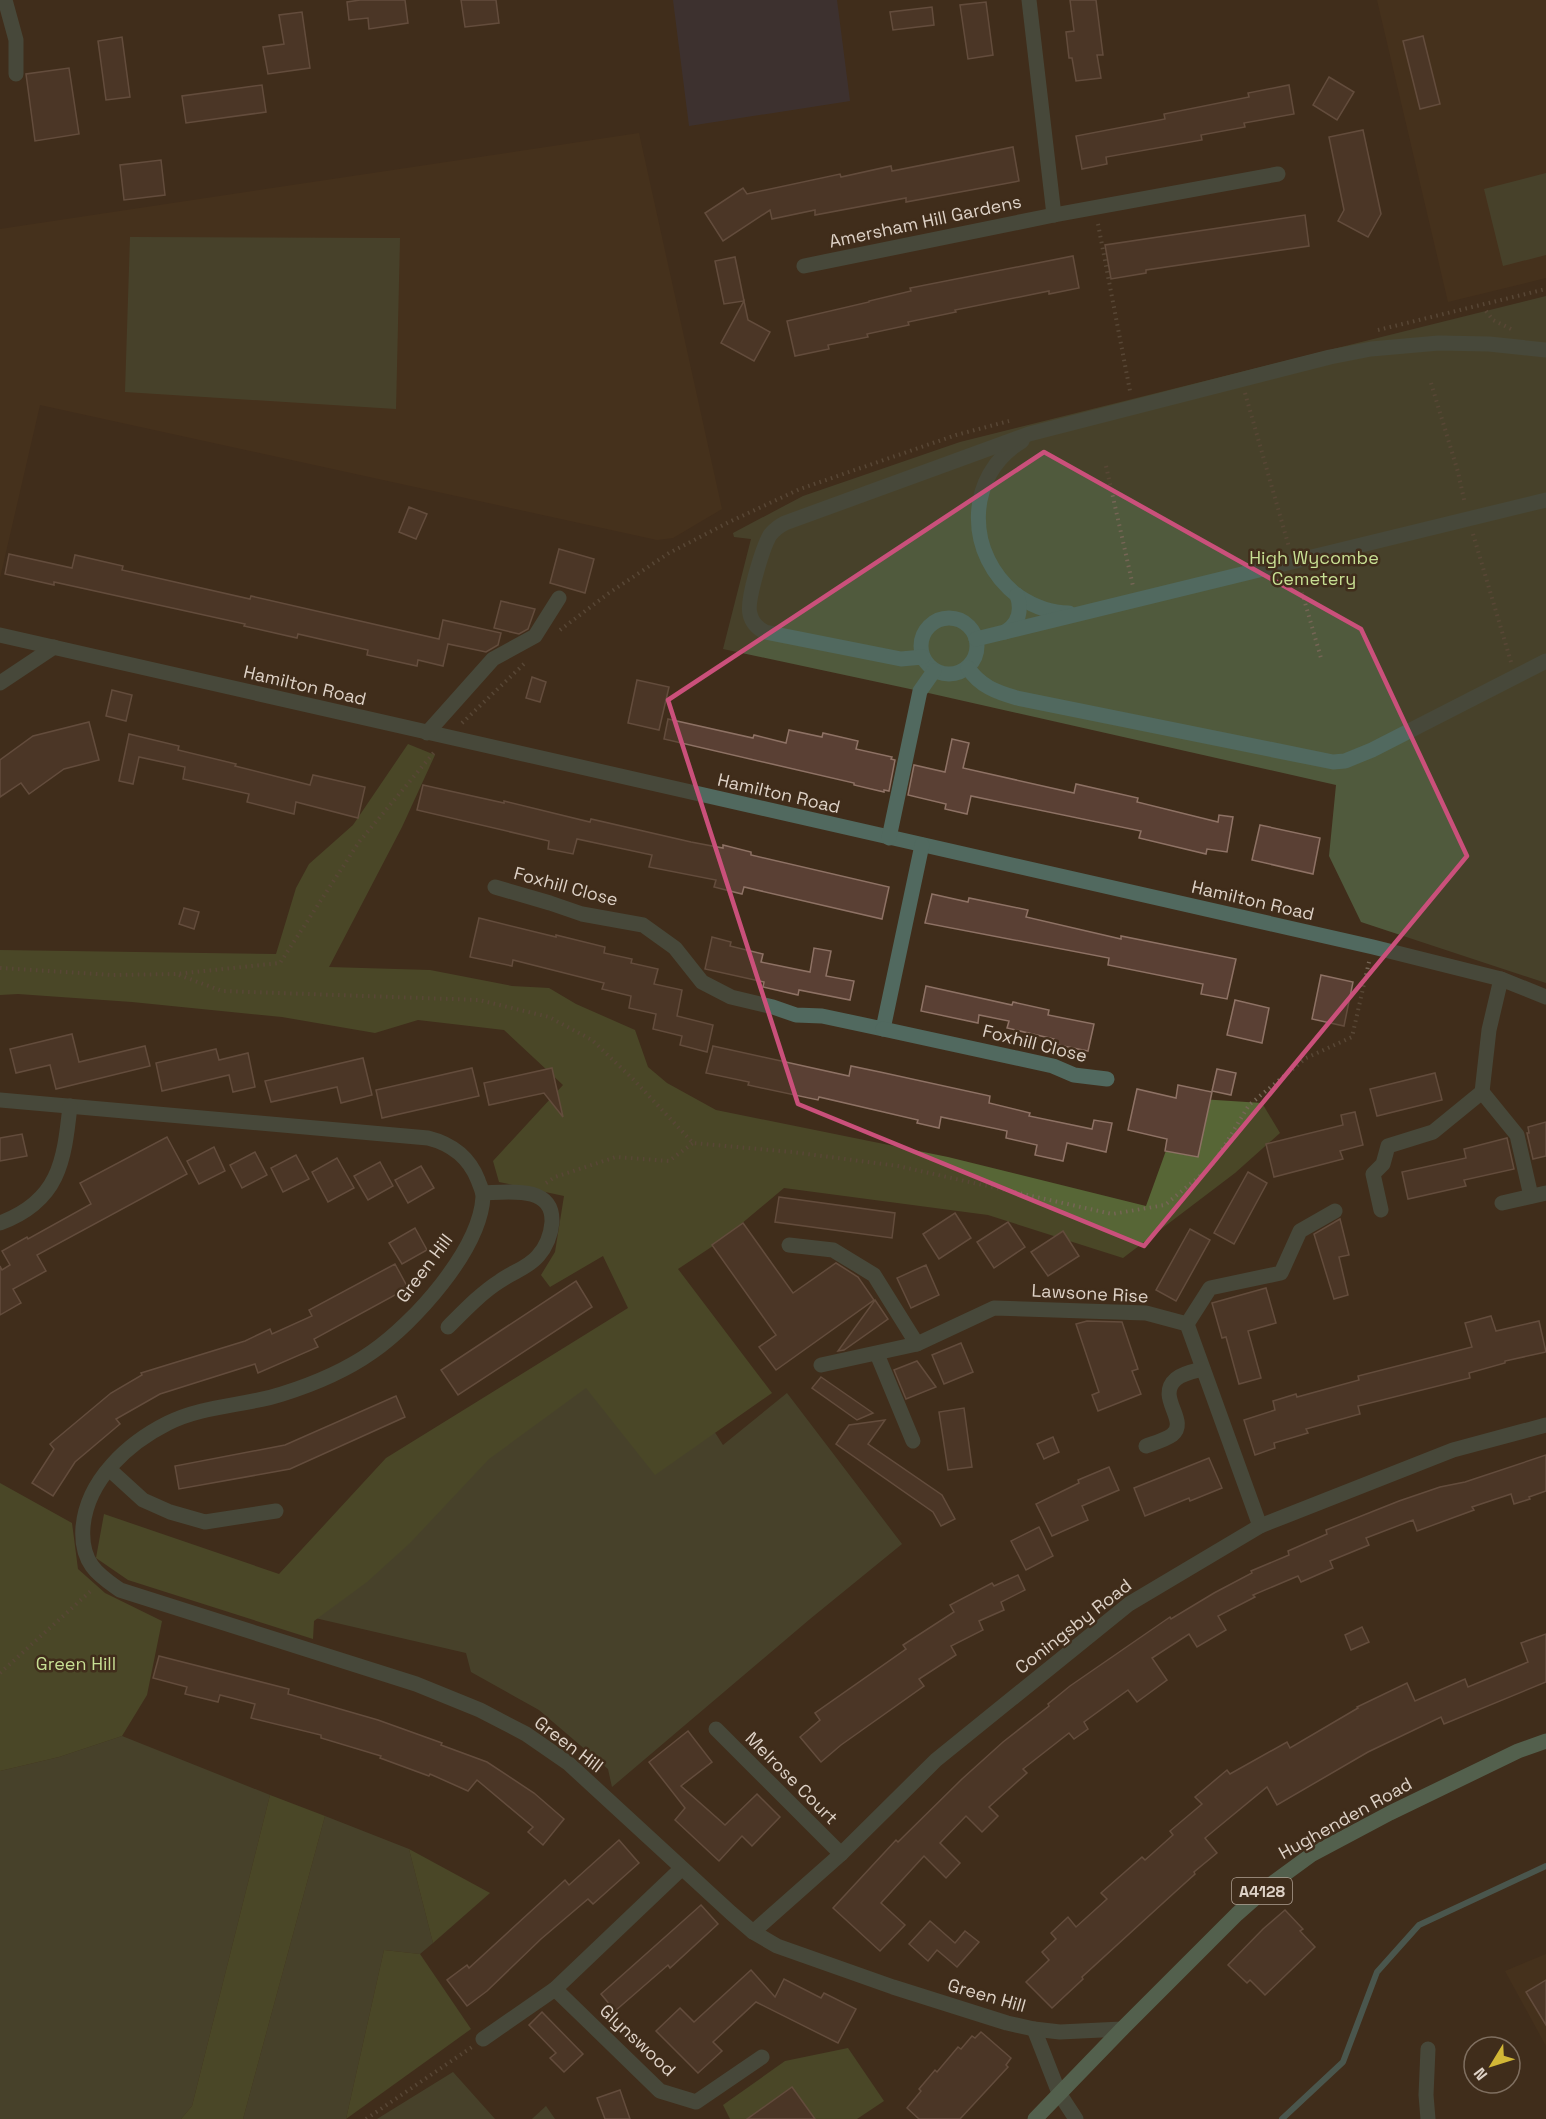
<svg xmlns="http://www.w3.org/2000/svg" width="1546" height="2119" font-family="'Space Grotesk',sans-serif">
	<rect width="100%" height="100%" fill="#402d1b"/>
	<g fill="#4d351d">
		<path d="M1377,0H1546V278L1448,302Z"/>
		<path d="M639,133L722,509L673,538L657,540L40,405L0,578V229Z"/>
		<path d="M1546,1954V2046L1505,1971Z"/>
	</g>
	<path fill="#3a3648" d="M673,0H837L850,101L689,126Z"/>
	<g fill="#505a3d">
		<path d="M1546,173V255L1503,266L1484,189Z"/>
		<path d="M130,237L400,238L396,409L125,392Z"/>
		<path d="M1546,296V983L1361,922L1329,856L1336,785L924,692L723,649L751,539L734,537L733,533L803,496L960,442Z"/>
		<path d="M637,1311L723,1445L787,1393L902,1544L810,1619L612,1787L608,1769L539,1710L471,1672L466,1653L315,1618Z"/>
		<path d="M122,1736L270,1795L192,2106L181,2119H0V1771L59,1757Z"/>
		<path d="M325,1816L409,1849L433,1943L420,1954L384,1950L346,2119H243Z"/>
		<path d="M453,2072L495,2119H377Z"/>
		<path d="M546,2106L555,2119H532Z"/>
	</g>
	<g fill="#576636">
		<path d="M408,744L435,755L402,827L329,967L430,970L512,986L549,988L576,1004L635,1030L648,1067L667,1083L716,1110L948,1157L1146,1206L1185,1098L1262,1103L1280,1133L1235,1173L1123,1258L988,1215L784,1188L722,1240L678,1269L772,1393L655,1475L586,1388L489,1459L410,1543L367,1582L314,1621L313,1639L128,1580L96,1558L104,1514L279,1574L386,1458L628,1308L603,1256L550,1287L541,1275L555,1252L564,1196L499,1182L493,1161L563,1085L504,1030L418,1020L375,1033L282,1017L132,1002L18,994L0,995V950L276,954L296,888L309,864L353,825Z"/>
		<path d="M0,1483L72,1523L78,1569L105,1593L162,1621L147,1695L122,1736L59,1757L0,1771Z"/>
		<path d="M270,1795L325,1816L243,2119H181L192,2106Z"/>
		<path d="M409,1849L490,1893L433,1943Z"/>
		<path d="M384,1950L420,1954L471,2029L346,2119Z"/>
		<path d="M848,2048L884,2101L857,2119H730L723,2105L785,2061Z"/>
	</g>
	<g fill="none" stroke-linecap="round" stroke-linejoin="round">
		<path stroke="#57888a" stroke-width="6" d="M1282,2119L1343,2062L1377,1972L1419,1925L1546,1866"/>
	</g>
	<g fill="#5a4034" stroke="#8e7265" stroke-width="1.5">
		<path d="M360,0H405L408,23L369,29L368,18L349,20L347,2Z"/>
		<path d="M461,0H496L499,23L465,27Z"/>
		<path d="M1070,0H1096L1103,55H1097L1101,78L1076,81L1072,58H1069L1066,32L1074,31Z"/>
		<path d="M986,2L993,55L968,59L960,5Z"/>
		<path d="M932,7L934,25L893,30L890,12Z"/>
		<path d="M302,12L310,68L268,74L263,47L284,44L279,15Z"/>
		<path d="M1423,36L1440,104L1420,109L1403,41Z"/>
		<path d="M122,37L130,97L106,100L98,41Z"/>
		<path d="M69,68L79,134L35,141L26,74Z"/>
		<path d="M1329,77L1354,92L1337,120L1313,105Z"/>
		<path d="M262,85L266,112L186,123L182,96Z"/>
		<path d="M1289,85L1294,114L1244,123L1245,127L1201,135L1202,140L1106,157L1107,164L1082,169L1076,136L1165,119L1164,114L1249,97L1248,93Z"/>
		<path d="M1363,130L1381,214L1368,237L1338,221L1344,210L1329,137Z"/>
		<path d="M1013,147L1019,181L906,202V198L815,215V210L772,219L770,210L723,241L705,213L743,188L747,194L840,174L841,177L891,166L892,171Z"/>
		<path d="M161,160L165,195L124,200L120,165Z"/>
		<path d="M1305,215L1309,246L1146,270V273L1111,279L1105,245Z"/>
		<path d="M1073,256L1079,288L1049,294V291L955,310L956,312L908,322L909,325L867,334L868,337L828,345L829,349L795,356L787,321L869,302V301L911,291L910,288Z"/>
		<path d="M735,257L744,301L724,304L715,261Z"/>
		<path d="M744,301L748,320L770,332L754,361L721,343Z"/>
		<path d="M409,507L427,514L416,539L399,532Z"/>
		<path d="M559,549L594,559L585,593L550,583Z"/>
		<path d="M9,554L72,568L75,555L123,566L122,570L250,599L251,596L439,639L443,620L501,633L498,645L486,652L448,644L443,666L418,660L417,666L367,655L368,650L298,634L297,638L244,626L245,624L54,582V585L5,574Z"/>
		<path d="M501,601L535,609L528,629L519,634L494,628Z"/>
		<path d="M532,677L546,682L540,702L526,698Z"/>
		<path d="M637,680L669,687L659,730L628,723Z"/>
		<path d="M112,690L132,695L126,721L106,716Z"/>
		<path d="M668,719L753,738L754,735L786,743L789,730L822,737L823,733L858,741L856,749L892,757L891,759L895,760L889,791L884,790V792L854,785V783L664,739Z"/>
		<path d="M89,722L99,760L64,769L29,794L21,783L0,797V760L33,736Z"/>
		<path d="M129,734L179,746L178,750L236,764L235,766L310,785L313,775L365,787L358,818L296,802L294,814L247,802L249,794L183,779L185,767L139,757L133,784L119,781Z"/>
		<path d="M952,739L969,743L963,768L1074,793L1076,784L1138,798L1137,802L1218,822L1219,815L1233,817L1227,852L1207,849L1206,854L1139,838L1141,831L971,796L967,814L945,809L946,804L908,795L914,765L945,772Z"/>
		<path d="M423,785L504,803V801L590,822L591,819L691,842L723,848V845L751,852V855L889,887L882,919L744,887L742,894L714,887L716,880L649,867L652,855L577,839L573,854L548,849L549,841L417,810Z"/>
		<path d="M1260,825L1320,838L1313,874L1252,860Z"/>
		<path d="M932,894L968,902L969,898L1028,910L1026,917L1121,939V936L1236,959L1227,999L1201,994L1203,984L1108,965L1109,958L925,923Z"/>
		<path d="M184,908L199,912L194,929L179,924Z"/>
		<path d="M479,918L556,937V935L605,947L604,953L632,959L631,963L658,969L654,984L682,990L677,1016L713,1025L707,1052L680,1045L682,1036L653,1029L656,1014L629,1008L631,996L602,989L604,983L513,960L512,966L470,957Z"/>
		<path d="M712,937L731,942L730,946L763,954L761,962L810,972L814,948L831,951L826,976L854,981L850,1000L799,990L798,995L763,987L764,982L705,969Z"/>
		<path d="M1321,975L1353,982L1344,1026L1312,1019Z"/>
		<path d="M926,986L1012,1005L1013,1002L1049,1010L1048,1015L1094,1024L1088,1051L1053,1044L1054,1039L1007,1028L1009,1021L979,1015L978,1023L921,1011Z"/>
		<path d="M1235,1000L1269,1008L1262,1043L1227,1035Z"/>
		<path d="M72,1034L79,1062L145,1046L150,1066L56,1089L50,1065L16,1073L10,1049Z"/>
		<path d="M713,1046L849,1076L851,1066L880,1072L990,1096L989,1103L1030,1113L1029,1116L1092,1129L1094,1120L1112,1123L1106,1152L1067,1143L1063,1161L1035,1155L1037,1145L1006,1138L1007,1131L941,1117L939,1128L917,1123L918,1120L819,1097L818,1100L748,1085L749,1082L706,1073Z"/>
		<path d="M216,1049L219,1060L248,1053L255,1087L233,1092L229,1075L162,1091L156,1063Z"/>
		<path d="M363,1058L372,1095L341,1103L337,1087L271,1102L265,1081Z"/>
		<path d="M472,1068L479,1096L382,1118L376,1090Z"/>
		<path d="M552,1068L563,1117L544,1093L489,1105L484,1083Z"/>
		<path d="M1217,1069L1236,1073L1231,1095L1212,1091Z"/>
		<path d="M1435,1073L1442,1100L1377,1116L1370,1089Z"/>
		<path d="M1178,1085L1212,1092L1198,1157L1165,1151L1167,1139L1128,1130L1137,1089L1176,1098Z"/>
		<path d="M1355,1112L1363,1145L1340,1151L1343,1159L1274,1177L1266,1144L1343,1125L1341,1115Z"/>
		<path d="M1546,1122V1156L1533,1159L1527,1133H1529L1528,1127Z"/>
		<path d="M22,1134L27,1156L0,1161V1138Z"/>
		<path d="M167,1137L187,1174L37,1255L46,1271L13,1289L21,1303L0,1315V1266L2,1270L10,1265L2,1251L27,1237L28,1239L91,1204L80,1183Z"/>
		<path d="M1507,1138L1514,1169L1464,1180L1466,1186L1408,1199L1402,1172L1466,1158L1464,1149Z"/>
		<path d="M214,1147L225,1171L199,1184L187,1161Z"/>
		<path d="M255,1152L267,1175L242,1188L230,1165Z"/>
		<path d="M296,1155L309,1179L283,1192L271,1168Z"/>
		<path d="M337,1158L354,1188L328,1202L312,1172Z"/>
		<path d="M380,1162L393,1186L368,1200L354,1176Z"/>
		<path d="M421,1166L434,1188L408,1203L395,1180Z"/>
		<path d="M1248,1172L1267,1183L1234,1244L1214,1233Z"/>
		<path d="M779,1197L895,1213L892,1238L775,1222Z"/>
		<path d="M955,1213L971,1238L939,1259L923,1234Z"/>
		<path d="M1340,1219L1349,1255L1339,1257L1348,1295L1334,1299L1314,1234Z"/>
		<path d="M1008,1222L1025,1247L994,1268L977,1242Z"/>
		<path d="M743,1223L793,1293L836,1263L858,1277L874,1300L776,1370L759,1347L776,1335L712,1245Z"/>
		<path d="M415,1228L427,1250L402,1264L389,1243Z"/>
		<path d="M1190,1229L1210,1240L1176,1301L1156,1290Z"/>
		<path d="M1063,1231L1079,1256L1048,1276L1031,1252Z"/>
		<path d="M395,1264L408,1288L314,1339L318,1347L258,1373L255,1364L160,1394L116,1419L120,1424L75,1462L53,1496L32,1483L54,1449L50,1444L111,1393L142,1375L141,1373L245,1341L270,1329L272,1334L312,1316L309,1310Z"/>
		<path d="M926,1265L939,1295L911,1308L897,1278Z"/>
		<path d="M576,1281L592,1307L458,1395L441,1370Z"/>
		<path d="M1266,1288L1276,1323L1248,1331L1261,1378L1239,1384L1226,1337L1222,1338L1212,1303Z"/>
		<path d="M875,1300L888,1319L844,1350L838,1351Z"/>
		<path d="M1491,1316L1496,1331L1539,1321L1546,1352L1505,1361V1363L1469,1373L1470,1378L1358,1406L1360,1414L1306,1429L1308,1433L1274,1443L1275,1448L1255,1455L1244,1420L1275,1410L1273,1401L1296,1394L1297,1397L1359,1380L1358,1376L1472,1347L1465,1323Z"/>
		<path d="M1087,1321L1122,1322L1138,1369L1132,1371L1141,1394L1098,1411L1092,1395L1099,1392L1076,1324Z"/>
		<path d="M961,1343L973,1372L944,1384L932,1355Z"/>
		<path d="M917,1361L936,1387L906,1399L894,1370Z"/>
		<path d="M821,1377L873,1413L857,1420L812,1388Z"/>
		<path d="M396,1396L405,1417L290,1469L179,1489L175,1466L285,1445Z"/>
		<path d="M964,1408L972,1467L948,1470L939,1412Z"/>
		<path d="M885,1420L868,1444L942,1495L955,1519L941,1526L933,1512L836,1444L849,1425Z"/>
		<path d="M1053,1437L1059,1452L1044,1459L1037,1444Z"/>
		<path d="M1546,1455V1491L1529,1497L1530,1499L1514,1504L1511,1494L1472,1507L1474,1510L1417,1531L1413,1520L1366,1538L1369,1545L1330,1561L1333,1568L1301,1582L1298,1576L1253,1595L1255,1597L1218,1616L1226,1630L1197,1647L1189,1634L1152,1658L1167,1680L1137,1702L1128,1690L1084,1722L1088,1729L1074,1739L1069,1733L1023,1769L1027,1773L989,1807L998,1816L982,1832L966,1816L940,1843L960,1863L946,1878L924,1856L881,1903L905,1925L880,1951L833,1908L896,1840L898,1842L962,1779L1003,1742L1049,1706L1048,1704L1070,1686L1170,1617L1171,1619L1214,1593L1252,1573L1251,1571L1289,1555L1288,1551L1327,1534L1326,1530L1399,1501L1440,1487L1465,1482Z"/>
		<path d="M1209,1458L1222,1488L1190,1501L1189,1498L1145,1516L1134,1488Z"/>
		<path d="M1109,1467L1119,1490L1082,1506L1088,1520L1052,1536L1036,1504L1079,1483L1078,1480Z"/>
		<path d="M1039,1527L1053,1556L1026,1570L1011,1541Z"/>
		<path d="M1018,1575L1025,1590L1001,1602L1004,1610L979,1621L983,1630L951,1646L956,1655L919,1679L924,1686L841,1745L821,1762L800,1737L820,1720L815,1713L906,1649L903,1645L954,1612L950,1605L992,1583L994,1586Z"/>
		<path d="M1362,1627L1369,1642L1351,1650L1345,1635Z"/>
		<path d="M1546,1634V1682L1444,1724L1441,1717L1368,1752L1277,1805L1267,1787L1205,1838L1217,1853L1194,1872L1195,1874L1174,1893L1082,1977L1083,1979L1052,2008L1026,1982L1049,1960L1042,1952L1056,1939L1051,1933L1068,1917L1076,1927L1107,1899L1101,1893L1142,1857L1145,1860L1173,1835L1170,1831L1202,1804L1195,1797L1227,1770L1230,1774L1287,1742L1290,1748L1358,1708L1357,1707L1407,1683L1415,1701L1465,1679L1468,1687L1528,1662L1521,1643Z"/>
		<path d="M159,1656L289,1689L288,1694L378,1720L442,1743L441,1745L487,1762L534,1793L564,1819L543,1845L528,1832L533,1827L477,1780L468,1791L430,1774L429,1776L380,1758L381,1756L321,1738V1735L251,1718L255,1704L220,1695L218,1702L185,1694L187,1687L153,1678Z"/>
		<path d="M688,1731L712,1762L681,1786L725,1825L757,1794L780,1817L752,1846L742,1836L719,1861L675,1820L685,1808L649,1762Z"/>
		<path d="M619,1840L639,1863L593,1904L588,1899L541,1939L487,1991L467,2006L447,1980L467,1965L469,1968L565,1880L569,1885Z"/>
		<path d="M701,1905L718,1924L670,1968L668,1965L615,2011L601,1994Z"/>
		<path d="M1285,1910L1303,1929L1300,1931L1315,1947L1265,1995L1250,1980L1247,1983L1228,1965L1263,1929Z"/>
		<path d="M930,1921L955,1943L965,1931L979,1942L957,1967L937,1950L928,1961L909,1944Z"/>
		<path d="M751,1970L775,1997L784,1979L821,1998L824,1993L856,2009L838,2043L756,2002L713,2042L722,2051L698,2073L656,2031L680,2008L694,2022Z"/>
		<path d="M1546,1980V2025L1526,1992Z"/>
		<path d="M542,2012L583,2054L564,2072L550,2058L556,2053L529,2025Z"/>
		<path d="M981,2032L1011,2058L1006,2065L1008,2067L960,2119H919L907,2108L921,2091L919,2089L935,2070L937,2072L958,2047L961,2049L972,2036L975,2038Z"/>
		<path d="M792,2087L815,2119H747Z"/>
		<path d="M620,2090L630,2119H605L597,2098Z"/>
	</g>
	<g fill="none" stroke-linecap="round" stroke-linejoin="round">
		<g stroke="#756555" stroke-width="4" stroke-dasharray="1.5 4.5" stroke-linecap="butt">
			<path d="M1098,224L1130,391"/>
			<path d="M1486,311L1493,320L1511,329"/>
			<path d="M1378,330L1546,289"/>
			<path d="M1431,383L1458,472L1465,504"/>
			<path d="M1245,393L1289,547"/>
			<path d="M1106,466L1133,586"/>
			<path d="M1473,534L1511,662"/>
			<path d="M1297,575L1321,658"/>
			<path d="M560,630L609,593L669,553L729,522L800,489L956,435L1009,421"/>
			<path d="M462,723L526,662"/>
			<path d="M0,968L113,975L176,974L280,963L359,842L436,750"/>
			<path d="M179,975L222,991L479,1000L549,1017L592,1040L634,1080L693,1143L792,1152L898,1166L1112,1214L1165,1205L1212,1166L1249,1105L1306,1058L1352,1037L1369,962"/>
			<path d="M546,1183L555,1177L616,1157L669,1161L693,1143"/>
			<path d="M0,1673L93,1589"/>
			<path d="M366,2119L472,2047"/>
		</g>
		<g stroke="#51695f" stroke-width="15">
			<path d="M5,0L16,40V74"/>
			<path d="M1029,0L1054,215"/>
			<path d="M804,266L1054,215L1278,174"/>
			<path d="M1022,441C964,476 965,556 1018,596C1033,606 1051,613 1069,613"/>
			<circle cx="949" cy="646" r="28"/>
			<path d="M1005,632C1019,624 1022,610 1017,595"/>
			<path d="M0,635L1373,947L1501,979L1546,997"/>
			<path d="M976,639L1546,500"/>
			<path d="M923,657L901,659L765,632C757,628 752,623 750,614C746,601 763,547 770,535C774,530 779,526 785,523L1029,434L1330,357L1371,349L1439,343L1489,344L1546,350"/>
			<path d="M968,668C980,686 996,692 1017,698L1333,762L1345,761L1372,750L1546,661"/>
			<path d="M0,683L54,647"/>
			<path d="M427,733L493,659L535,636L559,598"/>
			<path d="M889,838L920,691L934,671"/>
			<path d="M495,887L550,903L582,914L643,925L675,948L702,982L731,997L773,1007L796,1015L822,1016L883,1029L922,845"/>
			<path d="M883,1029L1053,1066L1074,1075L1107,1079"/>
			<path d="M1482,1092L1517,1135L1531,1196"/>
			<path d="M0,1100L428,1138C452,1144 469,1157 478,1180C480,1186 483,1191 483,1197C480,1250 414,1323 372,1352C345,1371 314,1384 282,1394C245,1406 204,1405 168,1423C128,1443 87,1480 83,1527C82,1540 84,1555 92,1566C99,1576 110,1583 120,1590L416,1684L480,1710L526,1734L568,1763L731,1913L753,1932L777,1946L893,1987L1007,2023L1034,2029L1060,2032L1122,2029"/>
			<path d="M1502,1203L1546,1193"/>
			<path d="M1381,1210L1373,1174L1383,1164L1388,1146L1433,1132L1482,1092L1489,1030L1501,979"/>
			<path d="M0,1223C59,1201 64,1162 70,1106"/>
			<path d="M789,1245L833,1250L874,1275L917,1344"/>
			<path d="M1187,1324L1210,1288L1281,1273L1300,1231L1335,1211"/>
			<path d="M448,1327C464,1311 481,1293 500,1281C512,1272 528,1268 538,1256C546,1247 551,1234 552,1222C553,1185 509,1192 483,1193"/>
			<path d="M877,1354L913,1441"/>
			<path d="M821,1365L917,1344L994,1308L1146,1313L1187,1324L1260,1526"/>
			<path d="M1146,1446C1154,1443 1165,1440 1172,1435C1190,1421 1155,1397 1176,1379C1183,1373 1195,1371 1203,1369"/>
			<path d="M109,1469L143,1500L170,1512L205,1522L276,1511"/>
			<path d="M716,1729L841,1854"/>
			<path d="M753,1932L841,1854L936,1760L1129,1604L1260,1526L1453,1450L1546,1425"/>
			<path d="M555,1989L660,2091L696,2102L762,2057"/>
			<path d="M1034,2029L1059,2093L1076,2119"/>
			<path d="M483,2039L555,1989L681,1869"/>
			<path d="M1428,2049L1426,2095L1428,2119"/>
		</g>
		<path stroke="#6c9e8a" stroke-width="15" d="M1035,2119L1122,2029L1237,1914L1270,1885L1311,1855L1390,1813L1518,1751L1546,1741"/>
	</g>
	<path d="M0 0H1546V2119H0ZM1044,452L1361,629L1467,856L1144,1246L798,1104L668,700Z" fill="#402d1b" fill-opacity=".55" fill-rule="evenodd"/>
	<path fill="none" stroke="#ca507b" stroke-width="4.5" stroke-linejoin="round" d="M1044,452L1361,629L1467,856L1144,1246L798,1104L668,700Z"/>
	<g text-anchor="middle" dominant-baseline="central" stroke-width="5" stroke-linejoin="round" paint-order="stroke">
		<rect fill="#402d1b" stroke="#afa093" stroke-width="1.5" x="1232" y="1878" width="60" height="26" rx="4.5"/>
		<g font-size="16" font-weight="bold" fill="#ded2c7">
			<text x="1262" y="1891">A4128</text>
		</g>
		<g font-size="18" fill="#ded2c7" stroke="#402d1b">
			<text transform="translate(925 221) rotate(-12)">Amersham Hill Gardens</text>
			<text transform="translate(305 685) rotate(13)">Hamilton Road</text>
			<text transform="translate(779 793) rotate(13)">Hamilton Road</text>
			<text transform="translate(566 886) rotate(15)">Foxhill Close</text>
			<text transform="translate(1253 900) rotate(13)">Hamilton Road</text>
			<text transform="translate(1035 1043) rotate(14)">Foxhill Close</text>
			<text transform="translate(424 1268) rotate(-53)">Green Hill</text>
			<text transform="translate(1090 1293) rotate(3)">Lawsone Rise</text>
			<text transform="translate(1073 1626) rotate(-38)">Coningsby Road</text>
			<text transform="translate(569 1744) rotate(37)">Green Hill</text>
			<text transform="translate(792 1778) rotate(45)">Melrose Court</text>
			<text transform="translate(1345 1818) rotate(-29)">Hughenden Road</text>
			<text transform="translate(987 1995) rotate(16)">Green Hill</text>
			<text transform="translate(638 2040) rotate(43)">Glynswood</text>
		</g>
		<g font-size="18" fill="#c7df93" stroke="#402d1b">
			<text x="1314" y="557">High Wycombe<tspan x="1314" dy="21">Cemetery</tspan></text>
			<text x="76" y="1663">Green Hill</text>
		</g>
	</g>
	<g transform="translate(1492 2065) rotate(232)"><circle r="28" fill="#402d1b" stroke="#7f6f60" stroke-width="1.5"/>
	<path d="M0-4.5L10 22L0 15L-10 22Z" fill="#d2b736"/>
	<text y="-9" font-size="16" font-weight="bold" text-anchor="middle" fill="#ded2c7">N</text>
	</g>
</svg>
